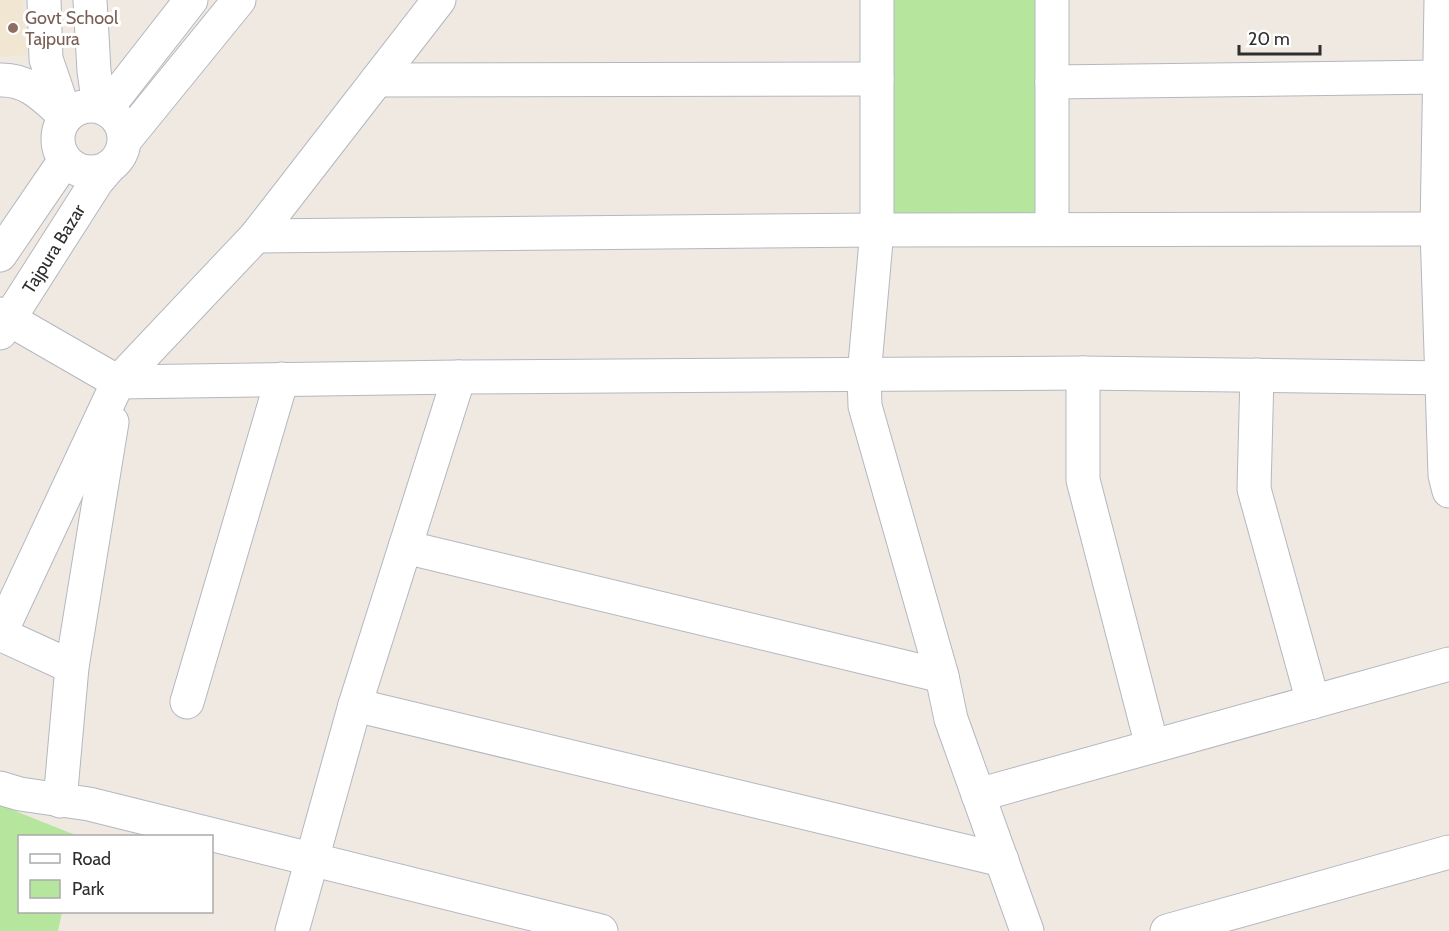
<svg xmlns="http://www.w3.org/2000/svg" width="1449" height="931" font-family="Cabin,sans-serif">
	<rect width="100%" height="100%" fill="#efe9e1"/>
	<path fill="#f0e6d1" d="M0,0H23L27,55L0,57Z"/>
	<g fill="#b6e59e">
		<path d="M877,0H1052V229L877,230Z"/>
		<path d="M0,805L78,836H20V912H62L58,931H0Z"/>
	</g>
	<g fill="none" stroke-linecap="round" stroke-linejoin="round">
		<g stroke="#b4b7c1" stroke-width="35">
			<g id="minor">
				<path d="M44,0L46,59L66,117"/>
				<path d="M90,0L94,71L99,106"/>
				<path d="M877,0V230L864,376L865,406L942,676L951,719L1027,931"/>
				<path d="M1441,0L1437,229L1445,475L1449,491"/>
				<path d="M0,80C29,79 45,98 65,116"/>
				<path d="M377,80L877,79"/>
				<path d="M1052,82L1439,77"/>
				<circle cx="91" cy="139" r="33"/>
				<path d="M106,109L191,0"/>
				<path d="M125,140L239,0"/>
				<path d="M1052,229V0"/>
				<path d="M256,236L877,230L1437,229"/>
				<path d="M0,255L65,160"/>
				<path d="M0,314L118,382L459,377L1083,373L1449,378"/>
				<path d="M0,333L97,181L109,167"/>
				<path d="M1083,373V480L1152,746"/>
				<path d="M1257,375L1254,489L1313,702"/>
				<path d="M405,547L942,676"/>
				<path d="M72,667L0,634L118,382L256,236L439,0"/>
				<path d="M187,702L282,379"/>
				<path d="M355,705L1002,860"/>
				<path d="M0,788L20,794L89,804L601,931"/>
				<path d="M978,795L1449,664"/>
				<path d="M60,801L72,667L112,422"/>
				<path d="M292,931L355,705L459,377"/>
				<path d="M1167,931L1449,852"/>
			</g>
		</g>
		<use href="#minor" stroke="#fff" stroke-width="33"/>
	</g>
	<circle fill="#8d6e63" stroke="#fff" stroke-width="2" cx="13" cy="28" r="6"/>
	<g text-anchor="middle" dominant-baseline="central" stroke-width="6" stroke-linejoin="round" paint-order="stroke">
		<g font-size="18" fill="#785e54" stroke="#fff" text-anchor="start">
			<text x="25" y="18">Govt School<tspan x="25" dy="21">Tajpura</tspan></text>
		</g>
		<g font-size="18" fill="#2e2e2e" stroke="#fff">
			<text transform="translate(54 249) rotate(-58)">Tajpura Bazar</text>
		</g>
	</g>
	<rect x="18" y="835" width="195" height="78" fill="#ffffff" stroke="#ababab" stroke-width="1.5"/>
	<rect x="30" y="854" width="30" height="9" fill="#ffffff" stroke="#ababab" stroke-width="1.5"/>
	<text x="72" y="865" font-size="18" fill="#2e2e2e">Road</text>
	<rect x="30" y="880" width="30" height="18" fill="#b6e59e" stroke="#ababab" stroke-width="1.5"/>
	<text x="72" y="895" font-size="18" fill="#2e2e2e">Park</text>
	<path d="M1239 45v9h81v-9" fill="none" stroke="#2e2e2e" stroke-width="3"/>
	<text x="1248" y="45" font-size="18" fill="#2e2e2e" stroke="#ffffff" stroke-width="4.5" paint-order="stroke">20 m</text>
</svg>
